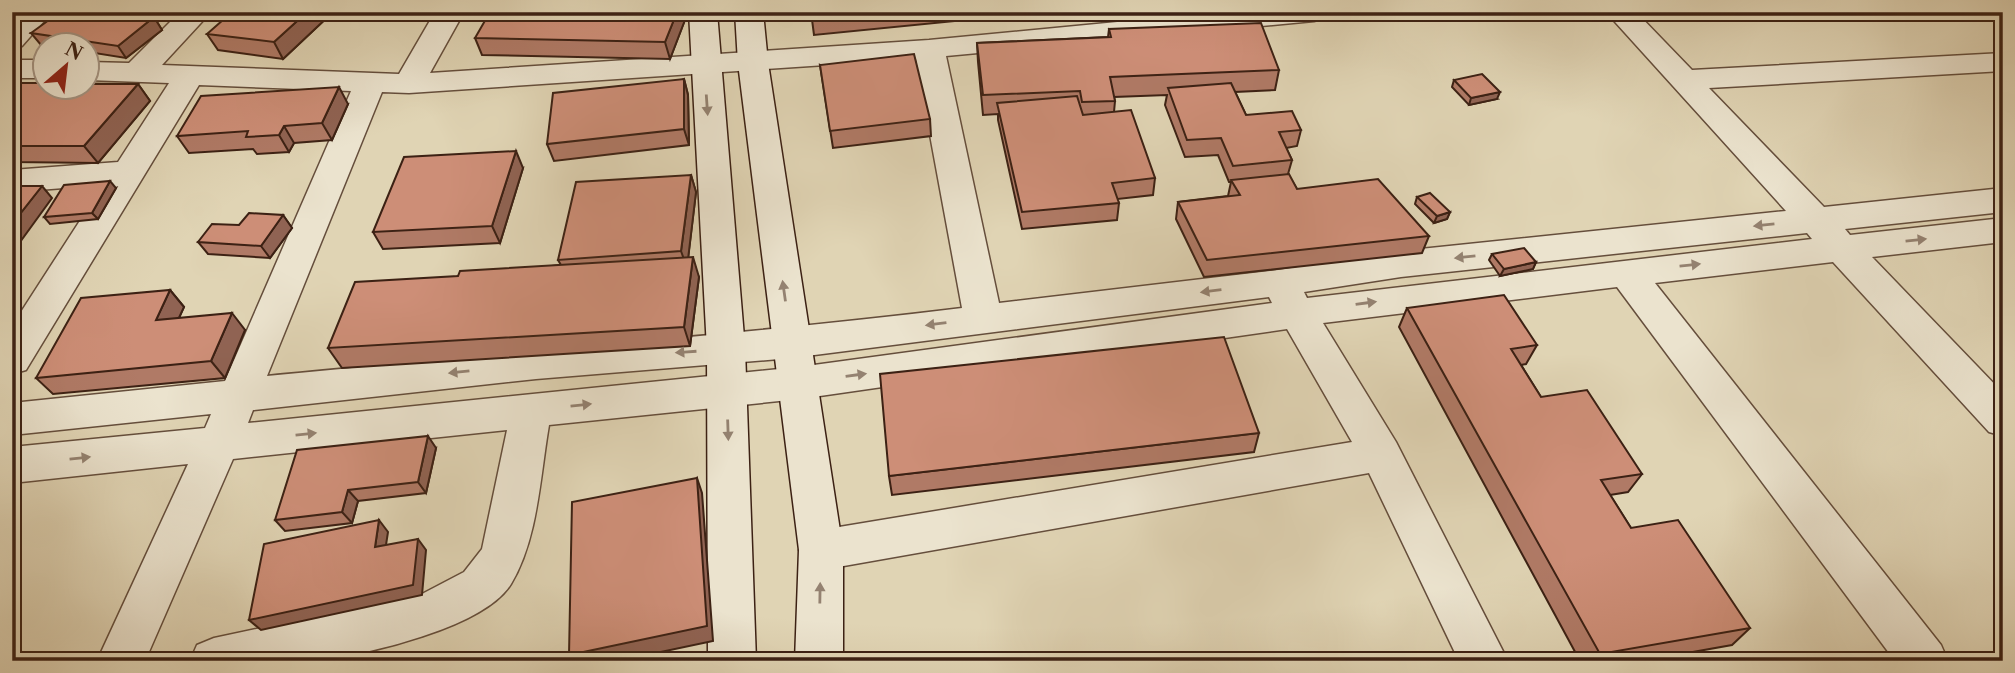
<svg xmlns="http://www.w3.org/2000/svg" width="2015" height="673" font-family="'Libre Caslon Text',serif">
	<rect width="100%" height="100%" fill="#e0d4b4"/>
	<filter id="stains"><feTurbulence type="fractalNoise" baseFrequency=".00286" numOctaves="4"/><feColorMatrix values="0 0 0 0 .2 0 0 0 0 .09 0 0 0 0 .02 0 0 0 .5 -.17"/></filter>
	<radialGradient id="worn" r=".72"><stop offset=".6" stop-color="#630" stop-opacity="0"/><stop offset="1" stop-color="#630" stop-opacity=".3"/></radialGradient>
	<g fill="none" stroke-linecap="round" stroke-linejoin="round">
		<g stroke="#654e3c" stroke-width="3">
			<g id="street">
				<path d="M22,12H52L22,46L12,49V22Z"/>
				<path d="M180,12H211L162,65L399,74L435,12H464L430,73L929,40L1221,12H1328L1324,18L1314,21L946,56L999,303L1278,270L1401,251L1786,211L1606,12H1636L1692,70L2003,53V71L1709,88L1824,207L2003,188V212L1845,229L1850,235L2003,218V242L1872,257L2003,393V436L1989,432L1833,262L1655,283L1941,645L1948,661H1895L1617,287L1323,323L1396,442L1508,661H1459L1369,473L821,570L805,564L799,550L805,536L821,530L1352,442L1287,329L799,399L549,425C540,477 538,539 511,584C484,628 367,654 317,661C276,666 231,661 190,661L197,645L214,638L422,594L464,572L482,549L507,430L233,459L145,661H97L188,464L12,483V447L205,428L211,414L12,435V403L225,381L351,91L199,85L26,370L12,374V326L103,185L12,192V170L118,162L169,83L88,80V62L129,63ZM916,59L962,308C731,336 499,353 267,376L382,92L409,93ZM1807,233L1812,239L1307,298L1304,292L1401,277ZM1269,297L1272,303L799,367L248,423L253,410L536,379L791,358Z"/>
				<rect x="12" y="60" width="34" height="18"/>
			</g>
		</g>
		<g stroke="#3c2114" stroke-width="3">
			<g id="secondary">
				<path d="M689,12H717L745,349L756,661H708L707,349Z"/>
				<path d="M735,12H763L768,63L843,550V661H795L799,550L738,63Z"/>
			</g>
		</g>
		<use href="#street" fill="#ebe3ce" fill-rule="evenodd"/>
		<use href="#secondary" fill="#ebe3ce" fill-rule="evenodd"/>
	</g>
	<g fill="#b07a66" stroke="#3c2114" stroke-width="2">
		<path d="M333,12L283,59L218,50L207,34Z"/>
		<path d="M688,12L670,59L482,55L475,38Z"/>
		<path d="M811,12H1045L814,35Z"/>
		<path d="M154,17L162,30L126,58L88,52V46L41,45L31,33Z"/>
		<path d="M1109,29L1279,70L1275,90L1235,92L1246,115L1301,130L1297,146L1286,148L1292,160L1288,174L1297,189L1429,236L1422,253L1204,277L1176,219L1178,202L1228,196L1231,182H1229L1218,155L1185,157L1165,105L1167,95L1114,97L1115,101L1114,112L1155,178L1153,195L1117,199L1119,203L1117,220L1022,229L998,120V114L983,115L978,62L977,43L1108,37Z"/>
		<path d="M820,65L930,119L931,136L833,148Z"/>
		<path d="M684,79L688,95L689,145L554,161L547,144Z"/>
		<path d="M1454,80L1497,99L1469,105L1452,87Z"/>
		<path d="M12,83L138,84L150,101L98,163L12,162Z"/>
		<path d="M348,104L332,140L294,143L289,152L257,154L253,149L189,153L177,136Z"/>
		<path d="M523,168L500,243L383,249L373,232Z"/>
		<path d="M691,175L696,192L688,258L699,277L690,346L342,368L328,348L458,276L561,265L558,260Z"/>
		<path d="M116,188L98,219L50,224L44,217Z"/>
		<path d="M1417,197L1450,212L1447,219L1434,223L1415,204Z"/>
		<path d="M283,215L292,228L270,258L208,254L198,242L239,225Z"/>
		<path d="M1492,254L1536,262L1533,269L1500,276L1489,260Z"/>
		<path d="M170,290L184,307L179,318L245,330L225,378L53,394L36,378Z"/>
		<path d="M1407,308L1537,345L1526,364L1521,365L1541,397L1642,474L1628,492L1610,495L1631,528L1750,628L1732,645L1642,661H1580L1399,327Z"/>
		<path d="M1259,433L1254,452L892,495L889,476Z"/>
		<path d="M436,448L426,493L358,501L352,523L285,531L275,520Z"/>
	</g>
	<g fill="#906353" stroke="#3c2114" stroke-width="2">
		<path d="M307,12H333L283,59L274,42Z"/>
		<path d="M677,12H688L670,59L665,42Z"/>
		<path d="M154,17L162,30L126,58L118,46Z"/>
		<path d="M684,79L688,95L689,145L684,129Z"/>
		<path d="M138,84L150,101L98,163L84,146Z"/>
		<path d="M339,87L348,104L332,140L322,123Z"/>
		<path d="M1500,92L1497,99L1469,105L1471,98Z"/>
		<path d="M284,126L294,143L289,152L279,135Z"/>
		<path d="M516,151L523,168L500,243L492,226Z"/>
		<path d="M691,175L696,192L687,268L681,251Z"/>
		<path d="M110,181L116,188L98,219L92,213Z"/>
		<path d="M42,186L52,198L15,249L12,246V224Z"/>
		<path d="M1450,212L1447,219L1434,223L1437,216Z"/>
		<path d="M283,215L292,228L270,258L261,246Z"/>
		<path d="M12,252L20,260L12,270Z"/>
		<path d="M693,257L699,277L690,346L684,327Z"/>
		<path d="M1536,262L1533,269L1500,276L1504,269Z"/>
		<path d="M170,290L184,307L170,337L156,320Z"/>
		<path d="M232,313L245,330L225,378L211,361Z"/>
		<path d="M12,347L17,351L12,357Z"/>
		<path d="M428,436L436,448L426,493L418,482Z"/>
		<path d="M697,478L702,493L713,641L618,661H573L569,655Z"/>
		<path d="M348,490L358,501L352,523L342,512Z"/>
		<path d="M379,520L388,532L384,558L375,547Z"/>
		<path d="M418,539L426,550L422,595L261,630L249,620Z"/>
	</g>
	<g fill="#cd8e77" stroke="#3c2114" stroke-width="2">
		<path d="M60,12H117L154,17L118,46L31,33Z"/>
		<path d="M232,12H307L274,42L207,34Z"/>
		<path d="M490,12H677L665,42L475,38Z"/>
		<path d="M811,12H844L811,15Z"/>
		<path d="M1261,23L1279,70L1110,77L1115,101L1082,102L1080,91L983,95L977,43L1111,37L1109,29Z"/>
		<path d="M914,54L930,119L830,131L820,65Z"/>
		<path d="M1482,74L1500,92L1471,98L1454,80Z"/>
		<path d="M684,79V129L547,144L553,93Z"/>
		<path d="M12,83H46V88H88V84H138L84,146H12Z"/>
		<path d="M1231,83L1246,115L1292,111L1301,130L1279,132L1292,160L1233,166L1221,138L1187,140L1168,88Z"/>
		<path d="M339,87L322,123L284,126L279,135L246,137L248,131L177,136L201,96Z"/>
		<path d="M1077,96L1083,115L1131,110L1155,178L1112,183L1119,203L1022,212L997,103Z"/>
		<path d="M516,151L492,226L373,232L404,157Z"/>
		<path d="M1289,174L1297,189L1378,179L1429,236L1207,260L1178,202L1240,195L1231,180Z"/>
		<path d="M691,175L681,251L558,260L576,182Z"/>
		<path d="M110,181L92,213L44,217L64,185Z"/>
		<path d="M12,186H42L12,224Z"/>
		<path d="M1430,193L1450,212L1437,216L1417,197Z"/>
		<path d="M249,213L283,215L261,246L198,242L212,224L239,225Z"/>
		<path d="M1524,248L1536,262L1504,269L1492,254Z"/>
		<path d="M693,257L684,327L328,348L355,282L458,276L460,271Z"/>
		<path d="M170,290L156,320L232,313L211,361L36,378L81,298Z"/>
		<path d="M1504,295L1537,345L1511,349L1541,397L1587,390L1642,474L1601,480L1631,528L1678,520L1750,628L1600,654L1407,308Z"/>
		<path d="M1224,337L1259,433L889,476L880,374Z"/>
		<path d="M428,436L418,482L348,490L342,512L275,520L297,450Z"/>
		<path d="M697,478L707,626L569,655L572,502Z"/>
		<path d="M379,520L375,547L418,539L413,585L249,620L264,544Z"/>
	</g>
	<defs><path id="oneway-solid" d="M-6-.8H1V-3.2L6.5 0L1 3.2V.8H-6Z" transform="scale(1.75)"/></defs>
	<g fill="#948271">
		<use href="#oneway-solid" transform="translate(707 105) rotate(86)"/>
		<use href="#oneway-solid" transform="translate(1764 225) rotate(174)"/>
		<use href="#oneway-solid" transform="translate(1916 240) rotate(-6)"/>
		<use href="#oneway-solid" transform="translate(1465 257) rotate(174)"/>
		<use href="#oneway-solid" transform="translate(1690 265) rotate(-6)"/>
		<use href="#oneway-solid" transform="translate(784 291) rotate(-98)"/>
		<use href="#oneway-solid" transform="translate(1211 291) rotate(173)"/>
		<use href="#oneway-solid" transform="translate(1366 303) rotate(-8)"/>
		<use href="#oneway-solid" transform="translate(936 324) rotate(173)"/>
		<use href="#oneway-solid" transform="translate(686 352) rotate(176)"/>
		<use href="#oneway-solid" transform="translate(459 372) rotate(174)"/>
		<use href="#oneway-solid" transform="translate(856 375) rotate(-8)"/>
		<use href="#oneway-solid" transform="translate(581 405) rotate(-6)"/>
		<use href="#oneway-solid" transform="translate(728 430) rotate(88)"/>
		<use href="#oneway-solid" transform="translate(306 434) rotate(-6)"/>
		<use href="#oneway-solid" transform="translate(80 458) rotate(-6)"/>
		<use href="#oneway-solid" transform="translate(820 593) rotate(-89)"/>
	</g>
	<rect width="2015" height="673" fill="none" stroke="#e0d4b4" stroke-width="42"/>
	<rect x="14" y="14" width="1987" height="645" fill="none" stroke="#3c2114" stroke-width="3.5"/>
	<rect x="21" y="21" width="1973" height="631" fill="none" stroke="#3c2114" stroke-width="2"/>
	<g transform="translate(66 66) rotate(28)"><circle r="33" fill="#ebe3ce" stroke="#a59584" stroke-width="2"/>
	<path d="M0-5L12 26L0 18L-12 26Z" fill="#8f2418"/>
	<text y="-10" font-size="19" font-weight="bold" text-anchor="middle" fill="#3c2114">N</text>
	</g>
	<rect width="100%" height="100%" filter="url(#stains)"/>
	<rect width="100%" height="100%" fill="url(#worn)"/>
</svg>
